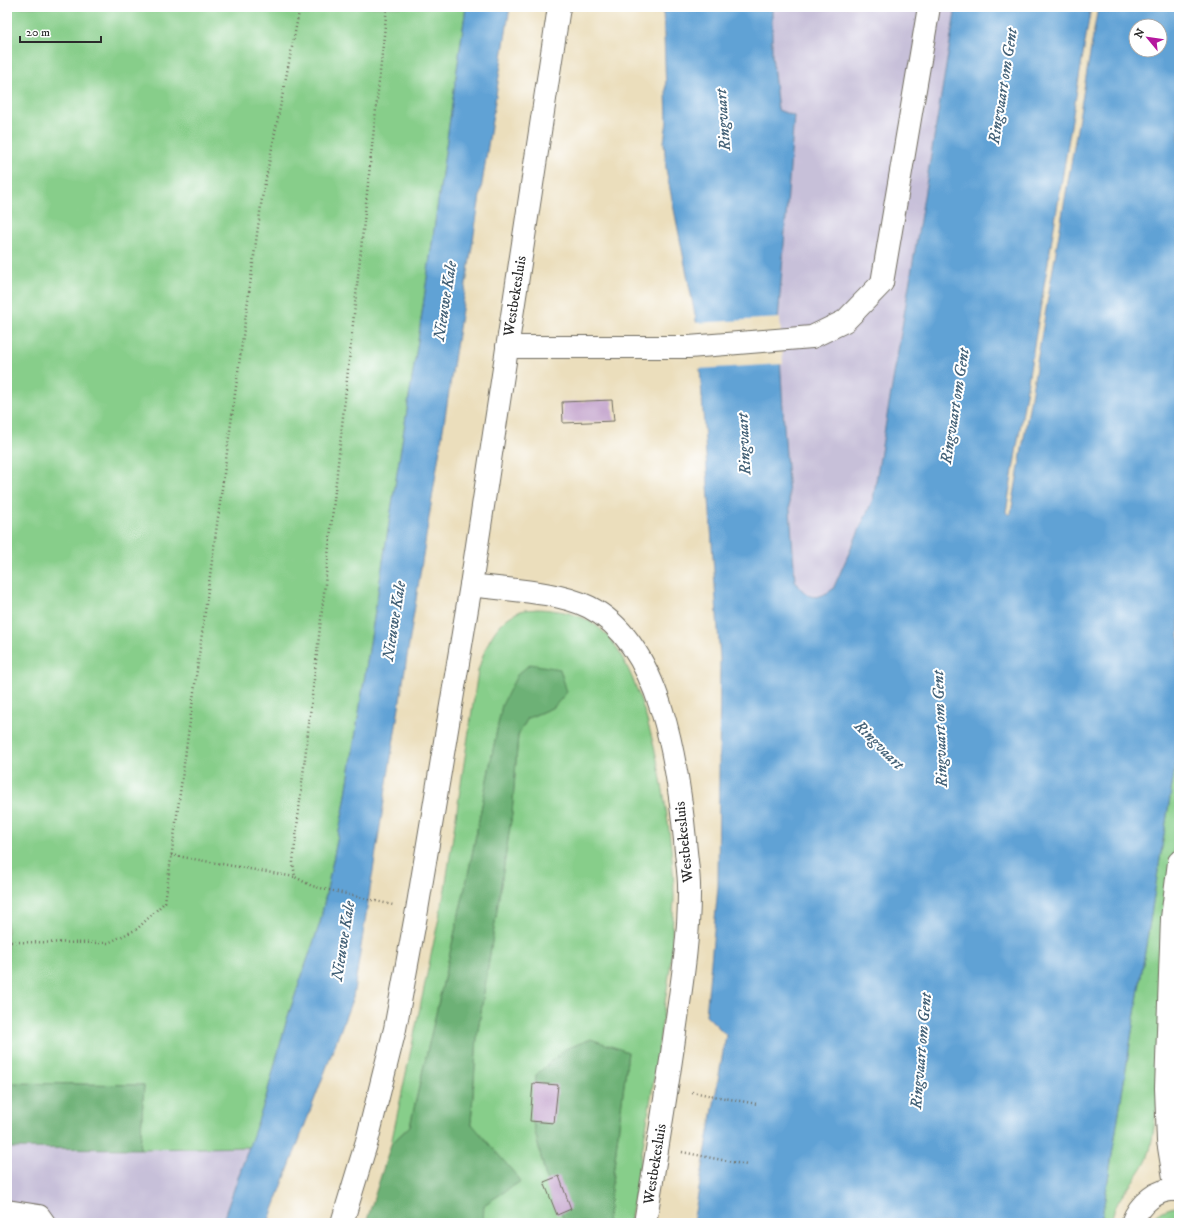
<svg xmlns="http://www.w3.org/2000/svg" width="1186" height="1230" font-family="'IM FELL DW Pica',serif">
	<rect width="100%" height="100%" fill="#fff"/>
	<filter id="ink" filterUnits="userSpaceOnUse"><feTurbulence type="fractalNoise" baseFrequency=".025" numOctaves="2"/><feDisplacementMap in="SourceGraphic" scale="8" xChannelSelector="R" yChannelSelector="G"/><feConvolveMatrix kernelMatrix="1 2 1 2 8 2 1 2 1" color-interpolation-filters="sRGB"/></filter>
	<filter id="wash" filterUnits="userSpaceOnUse"><feTurbulence type="fractalNoise" baseFrequency=".012" numOctaves="4" result="noise"/><feDisplacementMap in="SourceGraphic" scale="16" xChannelSelector="R" yChannelSelector="G"/><feGaussianBlur stdDeviation="0.9" result="paint"/><feColorMatrix in="noise" values="0 0 0 0 0 0 0 0 0 0 0 0 0 0 0 0 0 1.4 0 .05"/><feComposite in="paint" operator="in"/></filter>
	<g filter="url(#wash)">
		<rect width="100%" height="100%" fill="#ebdebc"/>
		<g fill="#c7c0d9">
			<path d="M772,7H956L873,499L833,589L824,596L812,597L803,593L795,580L784,426L778,321L794,116L778,110L772,55Z"/>
			<path d="M250,1147L222,1223H7V1148L140,1149Z"/>
		</g>
		<g fill="#87ce8a" stroke="#597c5a">
			<path d="M7,7H466L418,341L344,807L320,923L287,1019L265,1101L250,1147L140,1149L144,1085L7,1083Z"/>
			<path d="M537,609C559,610 580,613 598,627C650,667 674,833 674,898C673,915 672,932 672,949C670,974 665,999 662,1024C653,1090 641,1157 630,1223H607L628,1052L536,1075L533,1123L545,1174L565,1223H483V1205L521,1181L471,1124L477,1037L512,814L518,735L528,718L554,707L502,705L468,875L410,1126L391,1144L445,889L478,671C485,647 495,620 521,611C525,609 532,610 537,609Z"/>
			<path d="M1179,742C1179,768 1182,795 1179,821C1177,843 1170,864 1169,887C1165,973 1166,1061 1151,1146C1145,1177 1115,1192 1111,1223H1101Z"/>
			<path d="M1179,1207V1223H1150C1156,1212 1167,1207 1179,1207Z"/>
		</g>
		<g fill="#6db176" stroke="#4c6e50">
			<path d="M530,664L560,669L567,692L554,707L528,718L518,735L512,814L477,1037L471,1123L521,1181L484,1205L483,1223H366L391,1144L410,1126L468,875L502,705L517,675Z"/>
			<path d="M591,1039L628,1052L607,1223H565L545,1174L533,1123L536,1075L565,1049Z"/>
			<path d="M7,1083L144,1085L140,1149L7,1148Z"/>
		</g>
		<g fill="#61a2d5" stroke="#466680" fill-rule="evenodd">
			<path d="M466,7H510L353,997L268,1223H222L265,1101L287,1019L320,923L344,807L418,341Z"/>
			<path d="M663,7H772V55L778,110L794,116L778,321L784,426L795,580C806,598 815,602 833,589L873,499L956,7H1091L1006,512L1009,515L1011,513L1098,7H1179V742L1101,1223H693L726,1035L706,1015L718,887L720,659L697,325L666,169L664,142L667,121ZM1136,26H1160V50H1136Z"/>
		</g>
		<path fill="#ebdebc" d="M780,318L783,364L697,369L694,323Z"/>
		<g id="blocks">
			<g fill="#c1a0ca">
				<path d="M612,400L614,421L563,423L562,402Z"/>
				<path d="M533,1083L558,1085L554,1123L530,1121Z"/>
				<path d="M559,1176L571,1209L557,1215L544,1182Z"/>
			</g>
		</g>
	</g>
	<g filter="url(#ink)">
		<use href="#blocks" fill-opacity="0" stroke="#6e6a5e" stroke-width="1"/>
		<g fill="none" stroke-linecap="round" stroke-linejoin="round">
			<g stroke="#6e6a5e" stroke-width="24">
				<g id="minor">
					<path d="M507,347H689L812,337L845,321L882,283L929,7"/>
					<path d="M471,585C507,590 557,591 589,607C662,644 678,767 685,840C686,858 690,877 689,894C689,938 682,982 676,1025C667,1091 656,1157 645,1223"/>
					<path d="M1176,1190L1168,1141L1166,1088L1172,918L1179,862"/>
					<path d="M7,1211L39,1216L44,1223"/>
					<path d="M342,1223L367,1141L395,1029L417,910L471,585L559,7"/>
					<path d="M1132,1223C1139,1204 1158,1187 1179,1190"/>
				</g>
			</g>
			<g stroke="#6e6a5e" stroke-width="2.5" stroke-dasharray="1 3" stroke-linecap="butt">
				<path d="M387,7L325,584L293,862L295,877L312,886L393,905"/>
				<path d="M171,855L295,877"/>
				<path d="M7,942L108,943L137,929L165,902L262,198L300,7"/>
				<path d="M692,1092L757,1104"/>
				<path d="M682,1152L747,1165"/>
			</g>
			<use href="#minor" stroke="#fff" stroke-width="22"/>
		</g>
	</g>
	<g text-anchor="middle" dominant-baseline="central" stroke-width="4" stroke-linejoin="round" paint-order="stroke">
		<g font-size="15" fill="#2b2b2b" stroke="#fff">
			<text transform="translate(515 296) rotate(-81)">Westbekesluis</text>
			<text transform="translate(684 842) rotate(-96)">Westbekesluis</text>
			<text transform="translate(655 1164) rotate(-81)">Westbekesluis</text>
		</g>
		<g font-size="16" font-style="italic" fill="#436177" stroke="#fff">
			<text transform="translate(1003 86) rotate(-81)">Ringvaart om Gent</text>
			<text transform="translate(723 120) rotate(-94)">Ringvaart</text>
			<text transform="translate(445 301) rotate(-81)">Nieuwe Kale</text>
			<text transform="translate(955 406) rotate(-81)">Ringvaart om Gent</text>
			<text transform="translate(744 444) rotate(-93)">Ringvaart</text>
			<text transform="translate(394 621) rotate(-81)">Nieuwe Kale</text>
			<text transform="translate(940 729) rotate(-92)">Ringvaart om Gent</text>
			<text transform="translate(879 745) rotate(45)">Ringvaart</text>
			<text transform="translate(343 941) rotate(-81)">Nieuwe Kale</text>
			<text transform="translate(921 1051) rotate(-85)">Ringvaart om Gent</text>
		</g>
	</g>
	<rect width="1186" height="1230" fill="none" stroke="#fff" stroke-width="24"/>
	<g transform="translate(1148 38) rotate(299)"><circle r="19" fill="#ffffff" stroke="#aaaaaa"/>
	<path d="M0-3L7 15L0 10L-7 15Z" fill="#b5179e"/>
	<text y="-6" font-size="11" font-weight="bold" text-anchor="middle" fill="#2b2b2b">N</text>
	</g>
	<path d="M20 36v6h81v-6" fill="none" stroke="#2b2b2b" stroke-width="2"/>
	<text x="26" y="36" font-size="12" fill="#2b2b2b" stroke="#ffffff" stroke-width="3" paint-order="stroke">20 m</text>
</svg>
